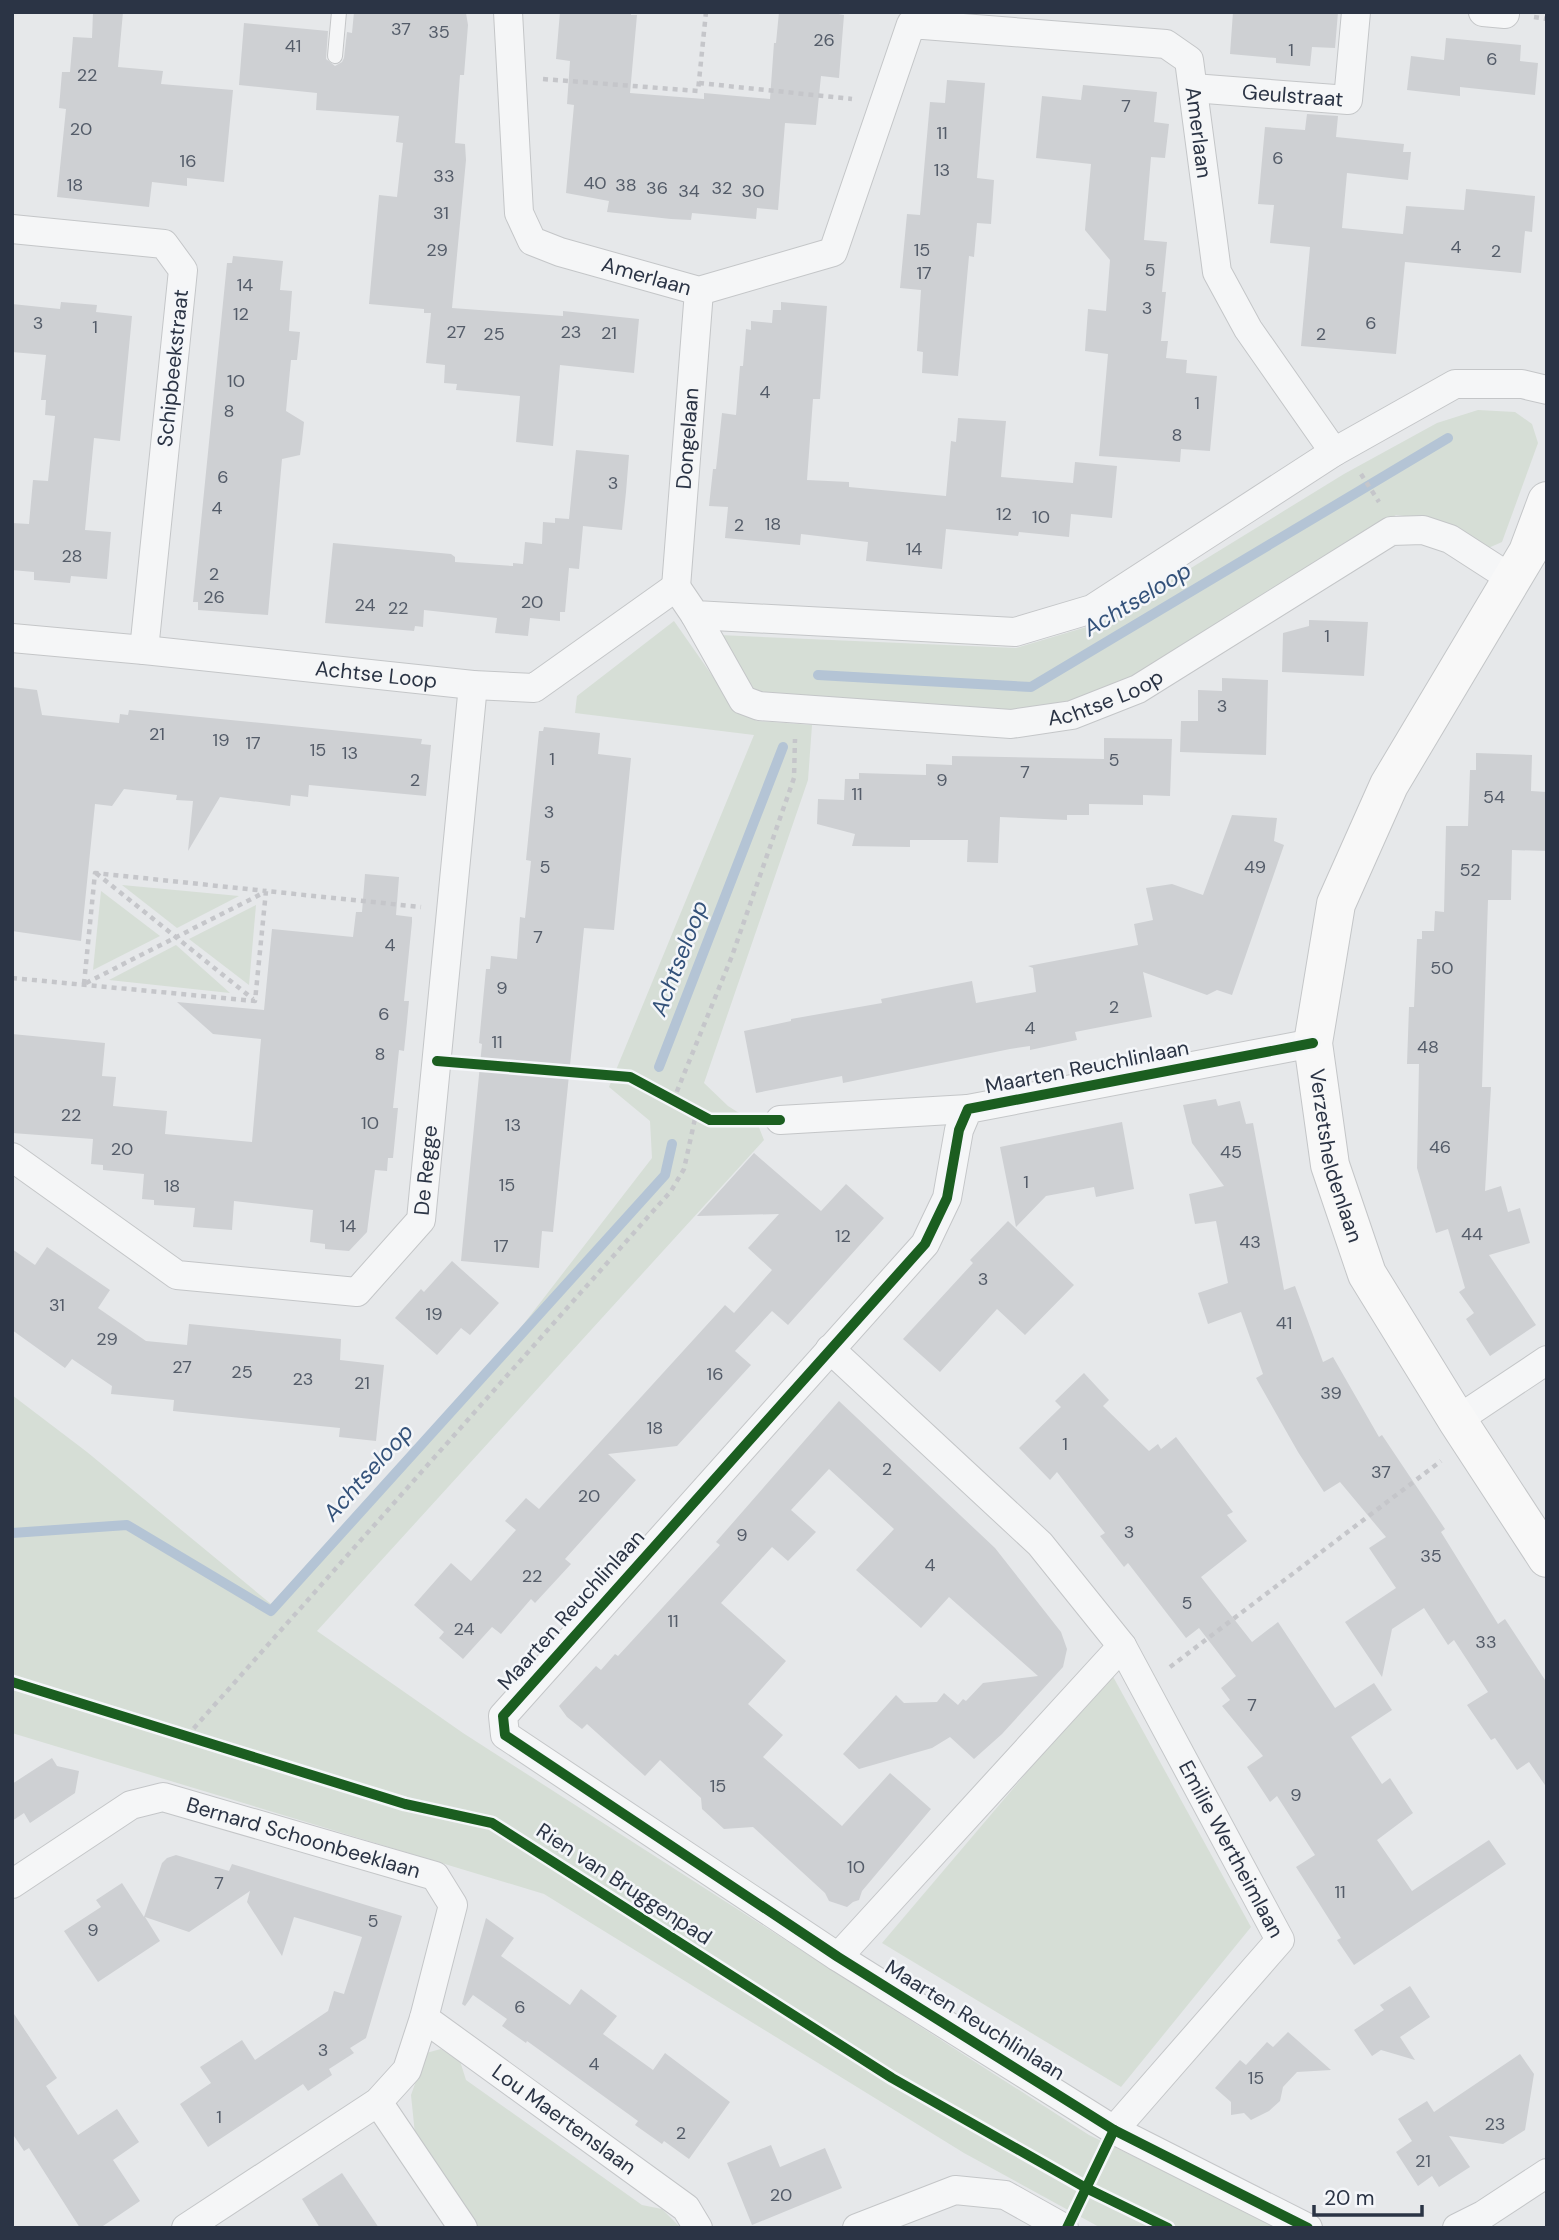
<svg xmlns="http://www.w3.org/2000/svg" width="1559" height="2240" font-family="'DM Sans',sans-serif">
	<rect width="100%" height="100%" fill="#e6e8ea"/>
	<g fill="#d6ded6">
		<path d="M1478,410L1515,412L1532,424L1538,443L1502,542L1486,549L1427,519L1396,515L1130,679L1066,702L1007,712L759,697L719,635L1016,648L1103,622L1344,474L1437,423Z"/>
		<path d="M674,621L737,711L757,721L812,725L808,780L704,1083L728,1106L758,1125L764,1140L317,1631L463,1733L1089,2135L1282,2228H1101L964,2153L544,1894L12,1733V1395L87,1452L271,1604L519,1330L652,1158L650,1121L609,1087L754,735L575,713L577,696Z"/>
		<path d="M122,885L239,896L177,928Z"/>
		<path d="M101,891L160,936L93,970Z"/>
		<path d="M256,905L249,985L189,939Z"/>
		<path d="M176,945L230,993L109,980Z"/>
		<path d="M1111,1673L1251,1927L1121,2087L882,1943Z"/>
		<path d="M441,2049L460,2061L466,2080L642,2205L662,2209L681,2228H478L416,2144L411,2095L426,2053Z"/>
	</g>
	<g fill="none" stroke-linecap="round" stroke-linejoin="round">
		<g stroke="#b4c4d5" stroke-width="10">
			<path d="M818,675L1031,687L1448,438"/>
			<path d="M659,1067L783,747"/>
			<path d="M12,1533L127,1525L271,1611L665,1175L672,1144"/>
		</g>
	</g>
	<g fill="#ced0d3">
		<path d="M93,12H123L118,67L163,71L161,84L233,90L224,182L187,178V186L152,182L149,207L57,197L66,109L59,108L62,72H70L73,37L92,38Z"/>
		<path d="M354,12L466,13L468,25L464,75H460L455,143L465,144L466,160L452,308L563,316V311L639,319L634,373L560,365L553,446L516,442L520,396L456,390L457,384L444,383L445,365L426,363L431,313H424V309L369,304L379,195L397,197L403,143L396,142L399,116L316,110L317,93L239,85L244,23L328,31L326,59L335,66L342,62L344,58L347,32L352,33Z"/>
		<path d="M560,12H631V15H637L630,93L704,99V93L770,99L774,43H776L779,12H827L844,15L839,78L821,76L816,125L785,123L778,210L757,208L756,219L692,213L691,220L671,219L607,212L609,201L566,193L574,105L567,104L570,61L556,59Z"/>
		<path d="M1233,12H1338L1335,48L1312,47L1310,66L1276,63V58L1230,54Z"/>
		<path d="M1446,38L1521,45L1520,61L1538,63L1535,95L1460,87V96L1407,90L1411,56L1444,60Z"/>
		<path d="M947,80L985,83L977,178L994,180L991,224L977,223L974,257L969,256L958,376L922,373L923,352L917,351L921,290L900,288L907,214L920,215L930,102L945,103Z"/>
		<path d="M1083,85L1157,92L1154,122L1169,124L1165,158L1151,157L1144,240L1167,242L1162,292H1166L1161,341H1168L1166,358L1187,360L1186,373L1217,376L1210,451L1181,449L1180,462L1099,456L1108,354L1085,351L1088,309L1106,311L1110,260L1085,230L1091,164L1036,158L1042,96L1081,100Z"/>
		<path d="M1307,114L1338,116L1336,137L1404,144L1403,152H1411L1408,180L1347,173L1342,228L1403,234L1406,206L1464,210L1466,189L1535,196L1532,232L1525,231L1521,273L1405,262L1396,354L1301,346L1310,247L1270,243L1274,205L1258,204L1265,127L1305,130Z"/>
		<path d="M233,256L283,261L280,290L292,291L289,331L300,332L297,360H291L286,411L304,422L302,441L300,455L282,459L268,615L198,610V602H193L227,263H232Z"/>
		<path d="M61,302L97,305L96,312L132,316L120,441L94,438L85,530L111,532L107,579L71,576L70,583L34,580V572L12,570V523L29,524L33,480L48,481L55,416L45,415L46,400H41L46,355L12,352V304L60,309Z"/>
		<path d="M781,302L827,306L820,399H813L807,480L849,482V487L946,496L951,441L956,442L958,418L1006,421L1001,477L1073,483L1075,462L1117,466L1112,518L1071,514L1069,537L1019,532L1018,536L946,529L942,569L866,561L868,542L801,534L800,545L725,538L728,507L709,506L713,469H716L722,413L736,415L740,366H743L746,329L751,330V321L772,323L773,310H781Z"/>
		<path d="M576,450L629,455L626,492L622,530L583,526L579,569L569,568L565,612H560V621L530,618L528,636L495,633L497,618L424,610L423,627L415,626L414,631L325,623L333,543L451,554L455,557V562L513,566V563L523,564L525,542L542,544L543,522L555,523V518L569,519Z"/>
		<path d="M1309,620L1368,622L1364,676L1282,672L1283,633L1309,626Z"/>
		<path d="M1222,678L1268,680L1266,755L1180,752L1181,721H1198V690L1222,691Z"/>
		<path d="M12,687L37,690L42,715L119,723L120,714L128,715L129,710L422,739L421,744L431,745L426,796L309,785L308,797L291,795L290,806L220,797L188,851L193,801L176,800L177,795L124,789L112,806L95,804L81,941L12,931Z"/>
		<path d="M544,727L600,733L598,754L631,758L614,930L584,928L553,1232L542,1231L539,1268L461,1261L482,1044L479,1043L486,969H490L491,956L517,959L520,917L525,918L531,861L526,860L539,731H543Z"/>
		<path d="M1104,738L1172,739L1170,796L1143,795V805L1089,804V815H1067V820L1000,817L998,863L967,862L968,840H910V847L852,846L855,834L817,824L818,799L844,800L845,779H859V773L926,775V764L952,765V756L1104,759Z"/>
		<path d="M1476,753L1532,755L1531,791L1547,792V851L1512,850L1511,900H1488L1482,1087H1491L1485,1191L1501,1186L1508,1212L1520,1208L1530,1243L1489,1255L1536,1325L1490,1356L1466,1319L1474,1313L1459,1292L1465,1288L1448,1229L1436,1233L1417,1168L1419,1064H1407L1409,1007H1414L1417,939H1422V931H1434L1435,911L1444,912L1446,826H1468L1470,770H1476Z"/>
		<path d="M1232,815L1277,818L1274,841L1284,845L1232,995L1217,990L1207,995L1143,972L1152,1017L1075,1032L1077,1040L1030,1050V1046L1010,1049L843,1083L842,1076L756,1093L744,1031L791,1021V1019L882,1003L881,999L972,981L976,1003L1036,992L1033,968L1028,966L1138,945L1134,924L1153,920L1146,888L1172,884L1203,895Z"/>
		<path d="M365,874L399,877L396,915L412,917V922L404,1001H409L407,1022L404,1051L399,1050L393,1108H398L393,1158H388L387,1171L375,1170L367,1232L349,1251L325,1249V1244L310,1242L313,1210L234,1201L232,1230L193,1227L195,1208L154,1205V1200L142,1199L144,1174L103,1170V1165L91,1164L93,1139L12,1133V1034L105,1043L102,1076L116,1077L113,1106L167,1111L165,1134L252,1142L261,1039L213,1034L177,1002L264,1010L272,929L353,937L356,912H362Z"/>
		<path d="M1216,1099L1218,1106L1240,1101L1246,1124L1253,1123L1284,1290L1295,1286L1323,1362L1333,1357L1379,1437L1382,1435L1445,1529L1441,1532L1498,1624L1505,1619L1547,1683V1788L1529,1762L1517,1770L1495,1738L1491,1740L1467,1705L1488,1692L1454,1640L1448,1645L1424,1608L1392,1629L1382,1677L1345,1622L1396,1588L1369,1548L1386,1537L1340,1482L1324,1492L1298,1452L1256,1378L1263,1374L1241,1312L1208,1324L1198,1293L1228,1283L1216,1221L1195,1224L1189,1194L1224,1186L1192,1143L1183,1105Z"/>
		<path d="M1122,1122L1134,1189L1096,1197L1094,1187L1046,1196L1016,1227L1000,1147Z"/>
		<path d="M754,1153L821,1211L846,1184L884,1218L788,1325L772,1311L735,1351L751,1365L677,1446L608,1454L636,1480L565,1559L571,1564L535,1603L531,1599L501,1634L492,1627L463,1659L439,1638L444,1632L414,1605L451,1563L471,1581L516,1530L505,1521L526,1498L539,1509L725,1305L734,1313L772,1270L748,1248L779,1214L697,1216Z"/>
		<path d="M1008,1221L1074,1285L1025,1335L997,1309L940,1372L903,1339L973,1263L970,1260Z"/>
		<path d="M47,1247L110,1290L98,1308L146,1341L187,1345L189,1324L341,1339L340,1360L384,1365L376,1441L339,1437L340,1428L173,1411L174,1400L111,1394L112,1386L72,1359L65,1368L12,1330V1249L35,1265Z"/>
		<path d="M452,1261L499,1303L470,1335L461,1328L437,1355L395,1318L421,1289L424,1292Z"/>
		<path d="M1084,1373L1109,1400L1103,1406L1149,1451L1158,1444L1161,1449L1176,1437L1233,1512L1227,1515L1247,1541L1201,1577L1252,1642L1278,1622L1335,1708L1374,1683L1392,1710L1351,1737L1382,1784L1390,1778L1413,1813L1377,1840L1412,1891L1489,1840L1506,1864L1354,1965L1337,1940L1341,1938L1296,1867L1315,1855L1277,1796L1270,1802L1247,1767L1263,1756L1222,1706L1230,1700L1221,1688L1236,1676L1199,1628L1186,1638L1128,1563L1124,1567L1100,1536L1105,1533L1057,1472L1050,1480L1019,1448L1061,1407L1055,1401Z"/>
		<path d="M839,1401L995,1548L1061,1632L1067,1649L1063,1667L1002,1734L974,1759L950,1737L932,1748L859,1769L843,1754L896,1695L904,1703L937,1702L944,1693L958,1705L963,1699L966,1701L983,1683L1038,1676L949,1597L921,1628L856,1570L894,1529L829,1469L791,1510L816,1532L788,1561L772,1547L721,1603L786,1661L748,1704L783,1735L763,1757L842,1826L890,1773L931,1809L862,1891L859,1900L853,1902L847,1907L829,1901L825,1893L753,1827L724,1829L702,1809L701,1798L660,1760L645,1776L587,1724L582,1729L567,1717L559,1706L596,1666L601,1670L615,1654L618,1656L720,1545L716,1542Z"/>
		<path d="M52,1758L57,1766L79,1771L75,1793L30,1823L24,1813L12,1821V1784Z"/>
		<path d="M176,1855L229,1871L232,1864L402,1916L366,2038L350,2048L354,2053L329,2069L332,2075L308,2091L303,2084L208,2147L180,2104L211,2083L200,2067L242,2040L255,2060L328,2011L334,1991L344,1994L362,1937L294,1917L282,1956L247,1902L250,1891L189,1932L145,1917L160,1941L98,1982L64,1931L101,1907L96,1900L122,1883L144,1917L162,1863L167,1858Z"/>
		<path d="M486,1918L514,1938L501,1956L570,2005L581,1989L617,2016L603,2034L653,2070L665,2053L730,2102L689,2159L664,2141L662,2144L635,2125L638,2121L527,2041L526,2043L502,2026L507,2019L473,1995L465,2006L462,2004Z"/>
		<path d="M1410,1986L1430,2017L1400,2037L1415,2060L1381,2050L1372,2056L1354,2030L1384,2010L1380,2005Z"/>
		<path d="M12,2011L57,2078L46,2086L78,2135L117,2109L139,2142L113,2160L140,2201L100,2228H80L29,2148L24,2151L12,2133Z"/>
		<path d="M1288,2032L1331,2070L1297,2072L1283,2087L1280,2101L1269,2111L1251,2120L1244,2113L1231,2115V2102L1215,2088L1240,2060L1246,2065L1267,2042L1273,2047Z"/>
		<path d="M1520,2054L1534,2074L1525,2130L1503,2144L1449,2136L1470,2167L1439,2187L1432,2176L1418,2186L1396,2152L1412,2141L1398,2119L1427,2101L1434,2112Z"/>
		<path d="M771,2145L780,2167L825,2148L842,2188L752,2225L727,2163Z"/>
		<path d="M342,2173L379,2228H320L302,2199Z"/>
	</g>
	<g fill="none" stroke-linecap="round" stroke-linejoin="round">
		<g stroke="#c4c6c8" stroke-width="16">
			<path id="lane" d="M335,56L339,12"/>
		</g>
		<g stroke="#c4c6c8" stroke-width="30">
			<g id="street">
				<path id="s1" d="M508,12L519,213L532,241L560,252L699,291L833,252L911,24L1166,44L1189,60L1217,272L1248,329L1334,452"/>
				<path d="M1483,12L1505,14"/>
				<path id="s2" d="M1193,88L1348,100L1356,12"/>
				<path d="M12,229L164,244L183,270L144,650"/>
				<path id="s3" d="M676,587L699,291"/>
				<path id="s4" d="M695,615L743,700L759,706L1011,724L1072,715L1138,689L1391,531L1423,530L1450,539L1512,579"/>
				<path id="s5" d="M12,638L144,650L473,685L534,688L676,587L695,615L1015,632L1092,609L1334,452L1455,384H1522L1547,390"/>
				<path d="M780,1120L968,1109"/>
				<path id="s6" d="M12,1157L177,1275L357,1292L421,1220L473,685"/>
				<path id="s7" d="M830,1349L1040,1544L1122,1646L1280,1940L1114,2130"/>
				<path d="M1457,1420L1547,1360"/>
				<path id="s8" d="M12,1884L131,1805L163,1797L435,1876L453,1905L424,2018L407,2070L378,2102L186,2228"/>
				<path d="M838,1957L1122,1646"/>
				<path id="s9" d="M424,2018L686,2208L698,2228"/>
				<path d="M378,2102L463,2228"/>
				<path d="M857,2228L955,2190L1005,2195L1064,2228"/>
				<path d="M1308,2228L1114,2130L838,1957L505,1735L503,1716L925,1244L947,1198L959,1130L968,1109L1313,1043"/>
				<path d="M1457,2228L1483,2215L1547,2173"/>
			</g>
		</g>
		<g stroke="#c4c6c8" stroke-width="40">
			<g id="secondary">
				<path id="s10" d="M1547,501L1528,552L1389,785L1336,904L1313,1043L1330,1165L1367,1274L1457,1420L1547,1558"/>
			</g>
		</g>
		<g stroke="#c5c6ca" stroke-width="4.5" stroke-dasharray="5 5" stroke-linecap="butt">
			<path d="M1534,17L1547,19"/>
			<path d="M543,79L698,91L706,12"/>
			<path d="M699,83L852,99"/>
			<path d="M1361,474L1379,502"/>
			<path d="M96,873L253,999"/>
			<path d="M12,978L255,1001L266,891L421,907"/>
			<path d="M86,983L265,892"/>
			<path d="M84,984L95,873L266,891"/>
			<path d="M673,1101L732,956L794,778L795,739"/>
			<path d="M1170,1667L1441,1461"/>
			<path d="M187,1736L671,1191L684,1169L696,1114"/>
		</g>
		<use href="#lane" stroke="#f5f6f7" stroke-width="14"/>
		<use href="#street" stroke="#f5f6f7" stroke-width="28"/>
		<use href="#secondary" stroke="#f8f8f8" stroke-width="38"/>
		<g stroke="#f4f6f9" stroke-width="15">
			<g id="cycleway">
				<path d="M437,1061L630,1077L710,1120H780"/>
				<path d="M12,1682L405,1804L492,1823L892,2078L1086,2188L1168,2228"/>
				<path d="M1067,2228L1114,2130"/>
				<path d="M1308,2228L1114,2130L838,1957L505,1735L503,1716L925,1244L947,1198L959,1130L968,1109L1313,1043"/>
			</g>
		</g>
		<use href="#cycleway" stroke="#1b5e20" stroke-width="10"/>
	</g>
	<g text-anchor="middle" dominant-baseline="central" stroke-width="5" stroke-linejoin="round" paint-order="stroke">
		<g font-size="18" fill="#545c69">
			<text x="401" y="29">37</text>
			<text x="439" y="32">35</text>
			<text x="824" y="40">26</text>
			<text x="293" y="46">41</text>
			<text x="1291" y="50">1</text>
			<text x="1492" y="59">6</text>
			<text x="87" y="75">22</text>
			<text x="1126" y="106">7</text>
			<text x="81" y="129">20</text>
			<text x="942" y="133">11</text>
			<text x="1278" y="158">6</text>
			<text x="188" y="161">16</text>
			<text x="942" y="170">13</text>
			<text x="444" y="176">33</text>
			<text x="595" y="183">40</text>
			<text x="75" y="185">18</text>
			<text x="626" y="185">38</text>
			<text x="657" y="188">36</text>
			<text x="722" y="188">32</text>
			<text x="689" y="191">34</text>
			<text x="753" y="191">30</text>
			<text x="441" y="213">31</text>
			<text x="1456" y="247">4</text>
			<text x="437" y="250">29</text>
			<text x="922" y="250">15</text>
			<text x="1496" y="251">2</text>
			<text x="1150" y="270">5</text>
			<text x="924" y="273">17</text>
			<text x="245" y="285">14</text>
			<text x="1147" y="308">3</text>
			<text x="241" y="314">12</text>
			<text x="38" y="323">3</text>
			<text x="1371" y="323">6</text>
			<text x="95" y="327">1</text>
			<text x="456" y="332">27</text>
			<text x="571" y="332">23</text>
			<text x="609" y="333">21</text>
			<text x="494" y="334">25</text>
			<text x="1321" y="334">2</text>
			<text x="236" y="381">10</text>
			<text x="765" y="392">4</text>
			<text x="1197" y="403">1</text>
			<text x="229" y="411">8</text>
			<text x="1177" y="435">8</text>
			<text x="223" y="477">6</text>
			<text x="613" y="483">3</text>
			<text x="217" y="508">4</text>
			<text x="1004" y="514">12</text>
			<text x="1041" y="517">10</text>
			<text x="773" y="524">18</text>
			<text x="739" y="525">2</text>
			<text x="914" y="549">14</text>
			<text x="72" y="556">28</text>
			<text x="214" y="574">2</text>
			<text x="214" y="597">26</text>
			<text x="532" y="602">20</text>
			<text x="365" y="605">24</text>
			<text x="398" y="608">22</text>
			<text x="1327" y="636">1</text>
			<text x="1222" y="706">3</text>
			<text x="157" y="734">21</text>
			<text x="221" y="740">19</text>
			<text x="253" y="743">17</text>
			<text x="318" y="750">15</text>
			<text x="350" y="753">13</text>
			<text x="552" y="759">1</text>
			<text x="1114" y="760">5</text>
			<text x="1025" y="772">7</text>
			<text x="415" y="780">2</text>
			<text x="942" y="780">9</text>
			<text x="857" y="794">11</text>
			<text x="1494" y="797">54</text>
			<text x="549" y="812">3</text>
			<text x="545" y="867">5</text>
			<text x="1255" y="867">49</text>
			<text x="1470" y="870">52</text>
			<text x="538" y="937">7</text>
			<text x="390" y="945">4</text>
			<text x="1442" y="968">50</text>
			<text x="502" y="988">9</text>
			<text x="1114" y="1007">2</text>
			<text x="384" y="1014">6</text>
			<text x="1030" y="1028">4</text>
			<text x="497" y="1042">11</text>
			<text x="1428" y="1047">48</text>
			<text x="380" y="1054">8</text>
			<text x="71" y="1115">22</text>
			<text x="370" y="1123">10</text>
			<text x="513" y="1125">13</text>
			<text x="1440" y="1147">46</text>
			<text x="122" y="1149">20</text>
			<text x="1231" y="1152">45</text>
			<text x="1026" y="1182">1</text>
			<text x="507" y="1185">15</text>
			<text x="172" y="1186">18</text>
			<text x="348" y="1226">14</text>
			<text x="1472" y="1234">44</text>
			<text x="843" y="1236">12</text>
			<text x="1250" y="1242">43</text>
			<text x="501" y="1246">17</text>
			<text x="983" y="1279">3</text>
			<text x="57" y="1305">31</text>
			<text x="434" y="1314">19</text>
			<text x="1284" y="1323">41</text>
			<text x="107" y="1339">29</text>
			<text x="182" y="1367">27</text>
			<text x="242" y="1372">25</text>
			<text x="715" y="1374">16</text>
			<text x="303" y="1379">23</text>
			<text x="362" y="1383">21</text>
			<text x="1331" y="1393">39</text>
			<text x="655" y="1428">18</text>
			<text x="1065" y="1444">1</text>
			<text x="887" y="1469">2</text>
			<text x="1381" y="1472">37</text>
			<text x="589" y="1496">20</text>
			<text x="1129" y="1532">3</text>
			<text x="742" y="1535">9</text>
			<text x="1431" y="1556">35</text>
			<text x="930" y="1565">4</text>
			<text x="532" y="1576">22</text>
			<text x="1187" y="1603">5</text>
			<text x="673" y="1621">11</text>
			<text x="464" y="1629">24</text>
			<text x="1486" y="1642">33</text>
			<text x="1252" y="1705">7</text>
			<text x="718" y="1786">15</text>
			<text x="1296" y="1795">9</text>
			<text x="856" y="1867">10</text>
			<text x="219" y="1883">7</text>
			<text x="1340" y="1892">11</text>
			<text x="373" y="1921">5</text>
			<text x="93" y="1930">9</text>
			<text x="520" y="2007">6</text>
			<text x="323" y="2050">3</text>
			<text x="594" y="2064">4</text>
			<text x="1256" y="2078">15</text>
			<text x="219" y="2117">1</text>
			<text x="1495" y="2124">23</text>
			<text x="681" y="2133">2</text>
			<text x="1423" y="2161">21</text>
			<text x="781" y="2195">20</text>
		</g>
		<g font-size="21" fill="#2b3445" stroke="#f4f6f9">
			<text stroke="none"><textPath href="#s2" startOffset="100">Geulstraat</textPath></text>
			<text stroke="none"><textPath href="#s1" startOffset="1144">Amerlaan</textPath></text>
			<text stroke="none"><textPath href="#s1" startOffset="352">Amerlaan</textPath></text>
			<text transform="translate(173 368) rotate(-84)">Schipbeekstraat</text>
			<text stroke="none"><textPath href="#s3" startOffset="149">Dongelaan</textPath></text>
			<text stroke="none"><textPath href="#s5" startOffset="366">Achtse Loop</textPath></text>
			<text stroke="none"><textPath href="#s4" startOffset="466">Achtse Loop</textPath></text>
			<text transform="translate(1087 1067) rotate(-11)">Maarten Reuchlinlaan</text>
			<text stroke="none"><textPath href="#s10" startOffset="712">Verzetsheldenlaan</textPath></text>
			<text stroke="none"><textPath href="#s6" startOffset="530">De Regge</textPath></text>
			<text transform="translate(571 1610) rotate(-48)">Maarten Reuchlinlaan</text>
			<text stroke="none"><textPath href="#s8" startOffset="322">Bernard Schoonbeeklaan</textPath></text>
			<text stroke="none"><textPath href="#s7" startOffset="648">Emilie Wertheimlaan</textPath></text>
			<text transform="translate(624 1884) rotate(33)">Rien van Bruggenpad</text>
			<text transform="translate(975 2020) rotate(32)">Maarten Reuchlinlaan</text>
			<text stroke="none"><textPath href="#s9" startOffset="173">Lou Maertenslaan</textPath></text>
		</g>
		<g font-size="23" font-style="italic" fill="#34527a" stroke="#f4f6f9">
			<text transform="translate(1137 599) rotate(-31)">Achtseloop</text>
			<text transform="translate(679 958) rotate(-69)">Achtseloop</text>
			<text transform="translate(368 1472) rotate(-48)">Achtseloop</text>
		</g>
	</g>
	<rect width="1559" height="2240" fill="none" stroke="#2b3445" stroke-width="28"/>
	<path d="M1314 2205v10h108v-10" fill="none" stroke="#2b3445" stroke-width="3.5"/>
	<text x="1324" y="2205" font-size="21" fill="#2b3445" stroke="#f4f6f9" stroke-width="5" paint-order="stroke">20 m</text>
</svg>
